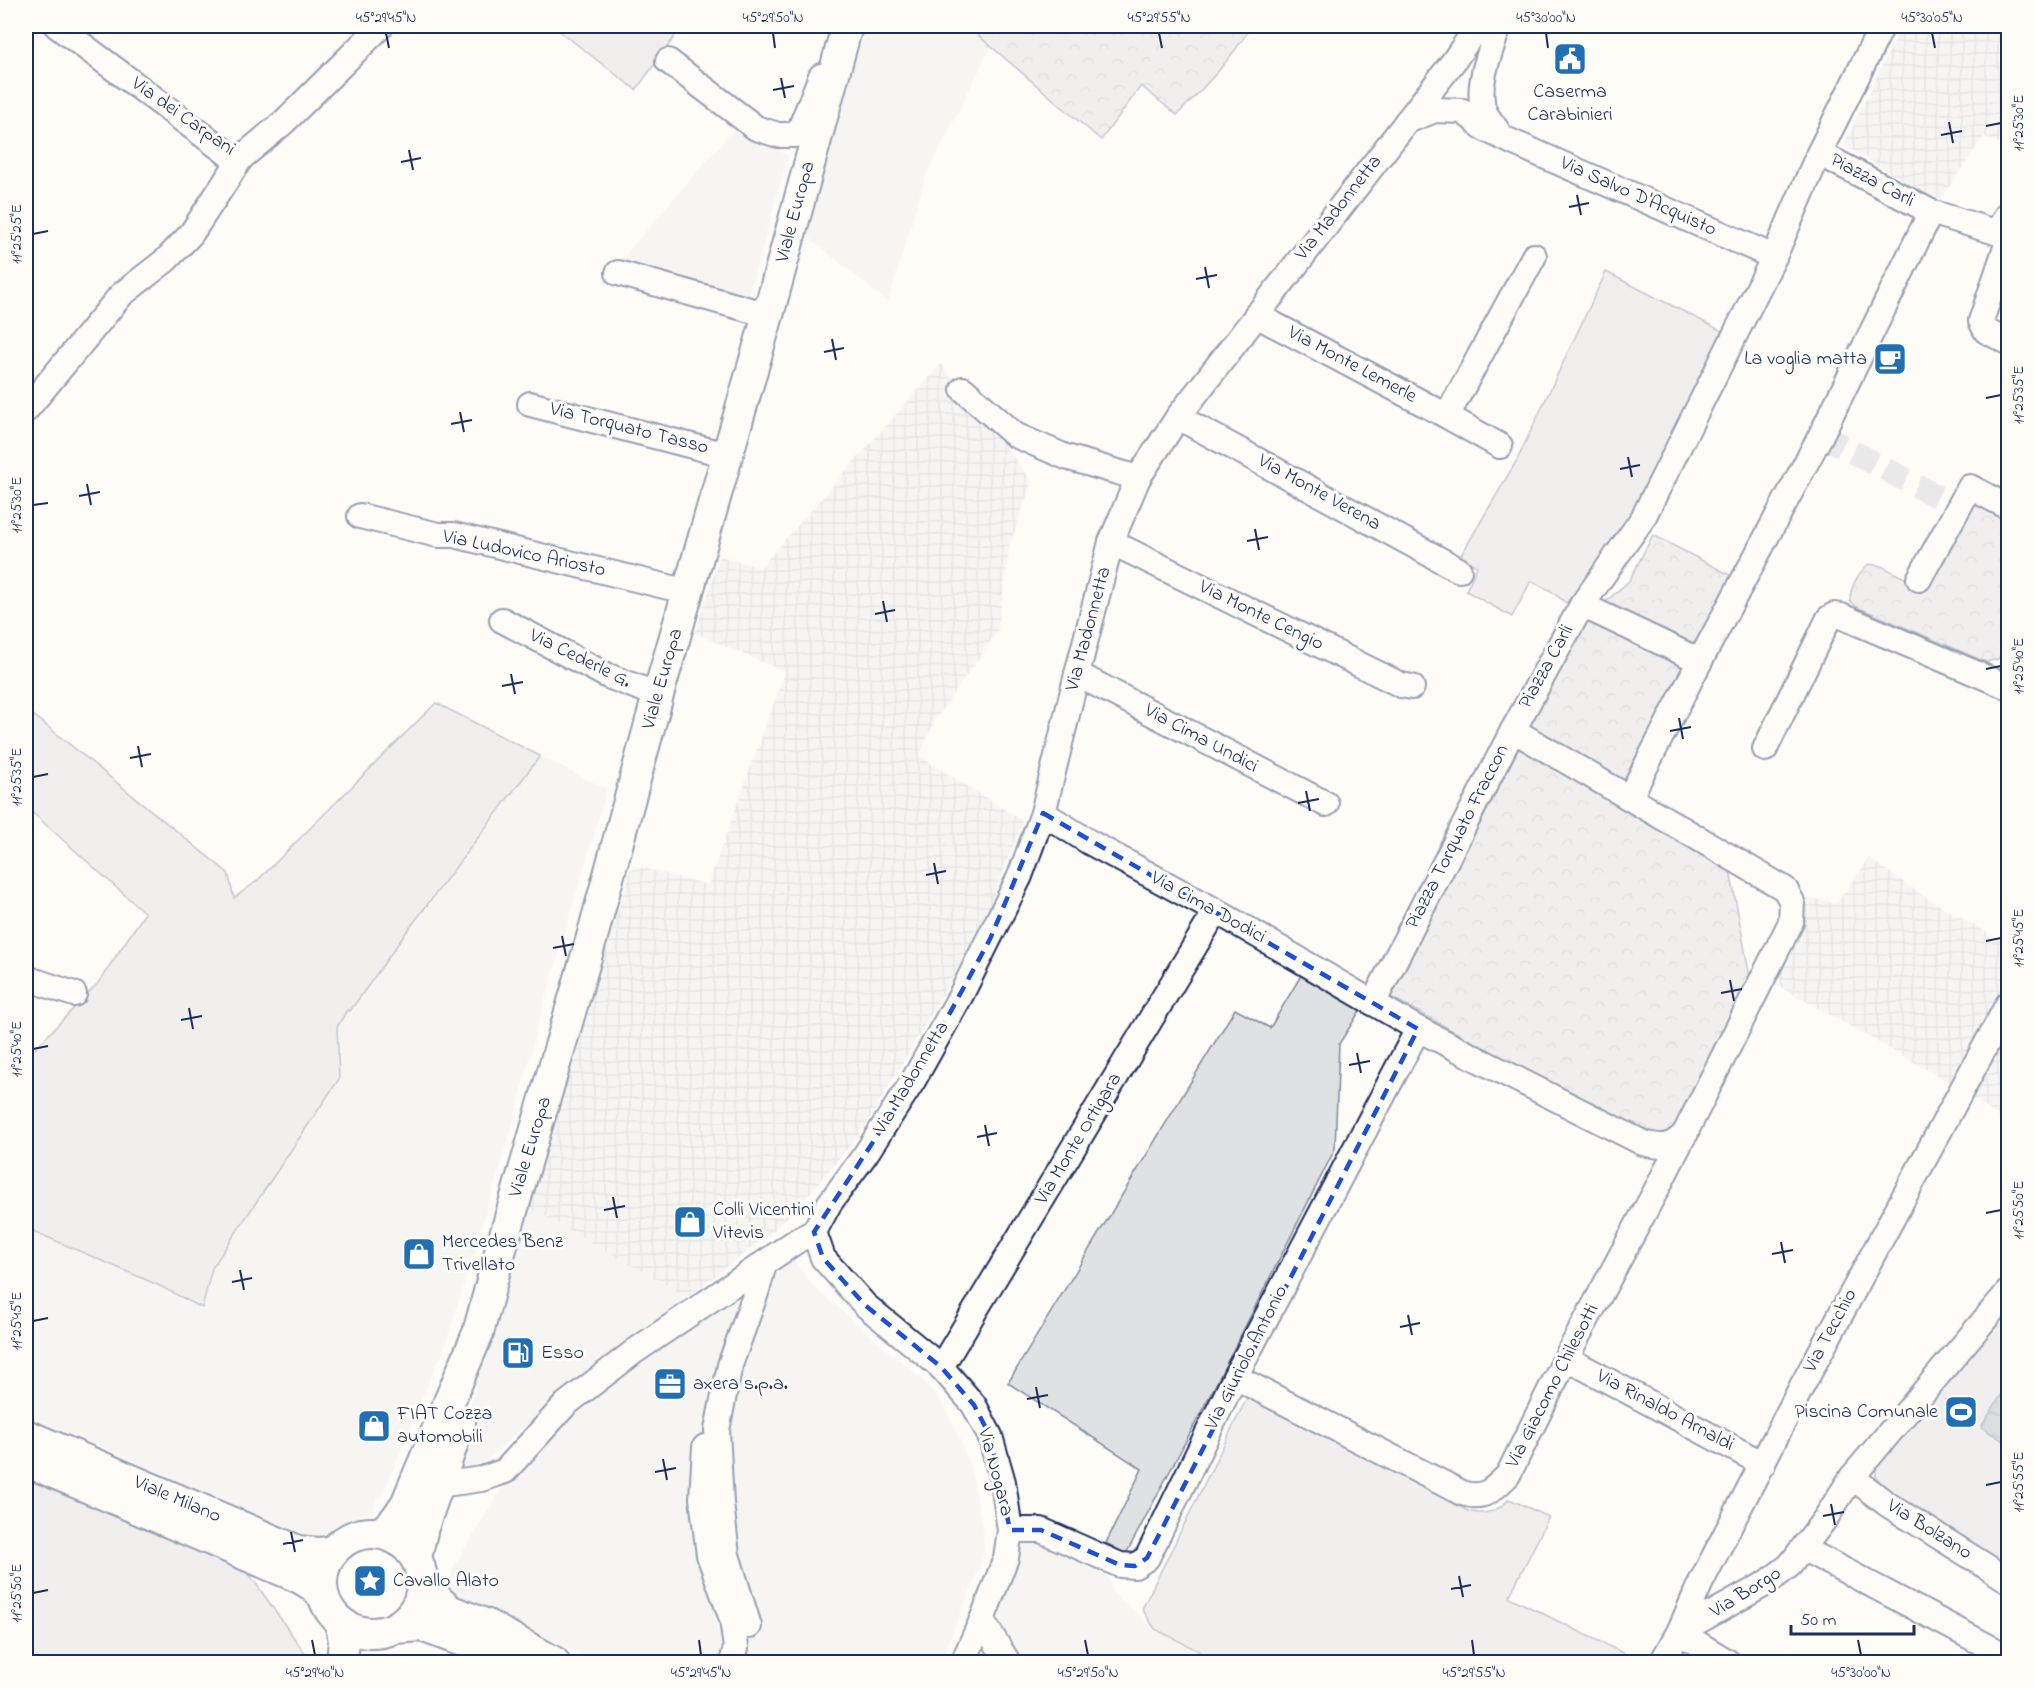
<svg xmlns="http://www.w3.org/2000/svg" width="2034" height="1688" font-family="'Indie Flower',sans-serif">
	<defs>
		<pattern id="industrial-grid" width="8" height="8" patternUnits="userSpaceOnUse" patternTransform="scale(1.5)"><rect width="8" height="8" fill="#edeeec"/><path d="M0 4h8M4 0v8" fill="none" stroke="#cbcccd"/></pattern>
		<pattern id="forest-crowns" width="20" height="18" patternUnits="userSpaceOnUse" patternTransform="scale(1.5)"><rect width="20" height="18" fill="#e0e1e3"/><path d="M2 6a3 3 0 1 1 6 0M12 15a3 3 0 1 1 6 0" fill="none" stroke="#c0c1c5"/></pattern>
		<pattern id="water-ripples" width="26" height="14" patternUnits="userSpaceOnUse" patternTransform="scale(1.5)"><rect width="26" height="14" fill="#b3b8c5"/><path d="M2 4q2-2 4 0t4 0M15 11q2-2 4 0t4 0" fill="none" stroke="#9196a3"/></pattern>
	</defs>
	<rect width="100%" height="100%" fill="#fdfcf7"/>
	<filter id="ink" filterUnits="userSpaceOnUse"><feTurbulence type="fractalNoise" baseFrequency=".0167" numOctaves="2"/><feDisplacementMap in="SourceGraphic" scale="12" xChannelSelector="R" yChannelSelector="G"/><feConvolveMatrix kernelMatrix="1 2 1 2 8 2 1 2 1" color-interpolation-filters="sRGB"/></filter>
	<g filter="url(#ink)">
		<g fill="#edeeec">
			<path d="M862,26H967L991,46L925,178L888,302L802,232Z"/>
			<path d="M738,124L788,156L741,322L602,282Z"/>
			<path d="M540,756L607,789L536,1031L533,1046L534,1048L530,1056L515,1117L442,1356L438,1360L382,1496H378L372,1512L359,1515L342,1523L321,1542L26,1415V1228L158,1285L202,1308L212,1268L339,1079L337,1027L347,1009L350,1011L405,934Z"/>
			<path d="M526,1206L688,1297L587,1372L483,1463L448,1470L477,1383L475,1368Z"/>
			<path d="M793,1260L816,1289L925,1382L943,1404L958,1434L970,1466L983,1530L984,1553L980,1567L940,1662H599L452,1596V1570L500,1491L573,1411L780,1266Z"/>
			<path d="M1026,1542H1035L1109,1577L1113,1593L1155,1629L1199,1651L1194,1662H982L991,1643L1023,1543Z"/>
		</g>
		<g fill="url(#industrial-grid)">
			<path d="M1901,26H2008V149L1984,136L1941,198L1929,196L1844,145Z"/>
			<path d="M941,364L1032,481L1010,545L997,632L935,720L919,756L1023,821L979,933L863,1130L804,1200L772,1232L688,1297L526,1206L632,865L708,885L785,672L695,633L720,556L760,568Z"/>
			<path d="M1869,858L1922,895L2008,945V977L1952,1084L1756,973L1785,909L1780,894L1837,903Z"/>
			<path d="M2008,1011V1124L1963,1091Z"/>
		</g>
		<g fill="#e0e1e3" stroke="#7e88a0" stroke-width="1.5">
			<path d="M553,26H680L673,39L636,90Z"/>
			<path d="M1606,272L1722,331L1632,517L1609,554L1566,603L1551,591L1531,581L1512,617L1466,591L1477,566L1460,557L1517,460Z"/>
			<path d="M436,703L540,756L405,934L350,1011L347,1010L337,1027L339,1079L212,1268L202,1308L158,1285L26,1228V1058L98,983L145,913L26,807V709L228,873L234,898L257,881Z"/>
			<path d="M1303,972L1363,1006L1339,1044L1335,1149L1216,1384L1126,1554L1106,1543L1142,1469L1008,1383L1235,1009L1270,1028Z"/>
			<path d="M2008,1304V1566L1889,1492L1876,1477L1875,1457Z"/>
			<path d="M1248,1396L1468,1511C1485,1516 1498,1512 1509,1499L1549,1517L1509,1597L1641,1662H1194L1199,1651L1155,1629L1142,1609Z"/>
			<path d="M26,1475L245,1568L311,1662H26Z"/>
		</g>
		<g fill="url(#forest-crowns)" stroke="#7e88a0" stroke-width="1.5">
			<path d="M967,26H1251C1232,59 1204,87 1177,115L1141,86L1101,140Z"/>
			<path d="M1969,498L2008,511V642L1998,659L1986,662L1857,607L1850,601C1850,587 1858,573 1869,564L1881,566L1922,587Z"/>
			<path d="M1653,535L1732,576L1617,801L1729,865L1751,983L1672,1133L1651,1139L1391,997L1585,620L1629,581Z"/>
		</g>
		<path fill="url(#water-ripples)" stroke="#76819c" stroke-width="1.5" d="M2008,1384V1444L1981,1427Z"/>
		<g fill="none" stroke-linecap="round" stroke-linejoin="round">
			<path stroke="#d0d3d8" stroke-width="24" stroke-dasharray="24 12" stroke-linecap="butt" d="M1821,435L1957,507"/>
			<g stroke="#1b2f5e" stroke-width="28">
				<g id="minor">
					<path d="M57,26L231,156L241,158L284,122L381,26"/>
					<path d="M668,61L756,128L778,135H795L800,129L821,76"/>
					<path d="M1407,121L1435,110L1463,111L1485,129L1512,142L1774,257"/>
					<path d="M1499,133C1495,127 1489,120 1485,113C1474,88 1491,50 1499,26"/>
					<path d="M1819,153L1931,212L2008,236"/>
					<path d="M1997,232L2008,213"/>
					<path d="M2008,241L1981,321L1986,331L2008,342"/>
					<path d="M618,273L768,315"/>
					<path d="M1256,315L1447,416L1500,446"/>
					<path d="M963,389L1015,435L1066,457L1138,478"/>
					<path d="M530,404L727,455"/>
					<path d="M26,410L121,295L166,260L191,234L241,158"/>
					<path d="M1447,416L1534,256"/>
					<path d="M1178,417L1459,570"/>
					<path d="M360,516L438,535H454L689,592"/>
					<path d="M1111,542L1401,685L1412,687"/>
					<path d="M1919,579L1970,487L2008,507"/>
					<path d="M1582,605L1700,661"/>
					<path d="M502,620L608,676L658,695"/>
					<path d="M1077,674L1326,804"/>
					<path d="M1765,749L1829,618L1834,615L1841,616L2008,687"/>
					<path d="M1630,797L1700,661L1821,435L1931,212"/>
					<path d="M1043,813L1089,842L1216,911L1418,1029L1643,1143C1664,1148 1670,1148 1686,1133"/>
					<path d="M26,978L74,994"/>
					<path d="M1373,1003L1513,730L1582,605L1643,518L1774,257L1819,153L1882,26"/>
					<path d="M814,1232L823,1258L865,1305L941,1367L974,1405L990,1436L1003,1482L1010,1530L1006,1558L982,1620L963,1662"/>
					<path d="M1566,1358L1763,1464"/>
					<path d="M941,1367L1216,911"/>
					<path d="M1235,1377L1462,1493C1484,1500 1493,1490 1508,1475L1566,1358L1660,1183L1791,922L1792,902L1785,889L1513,730"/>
					<path d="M705,1447L702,1498L709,1555L732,1619L736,1648L732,1662"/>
					<path d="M1852,1477L1887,1504L2008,1580"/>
					<path d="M438,1485L482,1479L505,1471L566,1404L635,1351L798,1240L814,1232L829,1204L865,1155L913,1081L961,995L1020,876L1043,813L1077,674L1111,542L1138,478L1178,417L1453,62L1478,26"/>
					<path d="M1010,1530H1041L1120,1565L1135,1566L1147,1558L1235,1377L1418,1029"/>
					<path d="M1804,1549L2008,1657"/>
					<path d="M982,1620L1008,1662"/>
					<path d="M749,1626L727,1555L721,1503L717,1430L730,1365L758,1287L764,1264"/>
					<path d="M1662,1662L1679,1632L1701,1582L1802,1386L2008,1004"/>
					<path d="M1728,1662L1679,1632L1767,1583L1790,1565L1825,1519L1852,1477L2008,1292"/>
				</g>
			</g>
			<g stroke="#1b2f5e" stroke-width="34">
				<g id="major">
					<path d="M26,1435L298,1551L317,1553L332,1552"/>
					<path d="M26,1461L300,1578L313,1586L323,1596"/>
					<circle cx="372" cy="1583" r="50"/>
					<path d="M381,1533L395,1520L406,1504L478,1333L496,1266L592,937L658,695L768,315L847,26"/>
					<path d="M416,1558L423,1527L460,1423"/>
					<path d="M422,1585L449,1610L485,1624L554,1662"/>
					<path d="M340,1622L344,1640L342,1662"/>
					<path d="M395,1628L422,1626L518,1662"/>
				</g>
			</g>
			<use href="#minor" stroke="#fdfcf7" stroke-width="24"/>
			<use href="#major" stroke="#fdfcf7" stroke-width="30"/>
		</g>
	</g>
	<path d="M0 0H2034V1688H0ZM1043,813L1418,1029L1147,1558L1135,1566L1120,1565L1041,1530H1010L990,1436L974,1405L941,1367L865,1305L823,1258L814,1232L913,1081L990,939Z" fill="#fdfcf7" fill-opacity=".55" fill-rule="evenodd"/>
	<path fill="none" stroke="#1d4ed8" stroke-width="4.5" stroke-dasharray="12 8" stroke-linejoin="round" d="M1043,813L1418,1029L1147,1558L1135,1566L1120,1565L1041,1530H1010L990,1436L974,1405L941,1367L865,1305L823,1258L814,1232L913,1081L990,939Z"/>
	<path fill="none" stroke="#1b2f5e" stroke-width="2" d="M386,33L389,48M773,33L775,48M1159,33L1162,48M1546,33L1548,48M1932,33L1935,48M781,78L785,98M773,90L794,86M1949,122L1953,143M1986,126L2001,123M1941,135L1962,131M409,150L413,170M401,162L421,158M1577,195L1581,215M1569,207L1589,203M33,234L48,231M1205,267L1209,288M1196,279L1217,275M832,339L836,360M824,352L844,348M1986,398L2001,395M460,412L464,432M451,424L472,420M1628,457L1632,477M1620,469L1640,465M87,484L91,505M79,496L100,492M33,505L48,503M1255,529L1259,550M1247,541L1268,537M883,601L887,622M875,614L895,610M1986,669L2001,666M511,674L515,694M502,686L523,682M1679,718L1683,739M1670,731L1691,727M138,746L142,767M130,758L151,754M33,777L48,774M1306,791L1310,811M1298,803L1319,799M934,863L938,884M926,875L946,871M562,936L566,956M1986,941L2001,938M553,948L574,944M1730,980L1734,1001M1721,993L1742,989M189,1008L193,1029M181,1020L202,1016M33,1049L48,1046M1357,1053L1361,1073M1349,1065L1370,1061M985,1125L989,1146M977,1137L997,1133M613,1197L617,1218M604,1210L625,1206M1986,1213L2001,1210M1781,1242L1785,1263M1772,1254L1793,1250M240,1270L244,1290M232,1282L252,1278M1408,1315L1412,1335M33,1321L48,1318M1400,1327L1420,1323M1036,1387L1040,1408M1027,1399L1048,1395M663,1459L667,1480M655,1472L676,1468M1986,1485L2001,1482M1831,1504L1835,1525M1823,1516L1844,1512M291,1532L295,1552M283,1544L303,1540M1459,1576L1463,1597M1451,1589L1471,1585M33,1593L48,1590M312,1640L315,1655M699,1640L701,1655M1085,1640L1088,1655M1472,1640L1474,1655M1858,1640L1861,1655"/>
	<defs>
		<g id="civic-square" transform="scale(1.725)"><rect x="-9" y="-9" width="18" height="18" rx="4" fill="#1f6fb2" stroke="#fdfcf7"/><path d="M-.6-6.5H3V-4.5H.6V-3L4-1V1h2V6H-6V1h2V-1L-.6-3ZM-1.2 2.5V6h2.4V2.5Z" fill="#fff"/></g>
		<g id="cafe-square" transform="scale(1.725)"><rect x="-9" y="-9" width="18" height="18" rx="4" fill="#1f6fb2" stroke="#fdfcf7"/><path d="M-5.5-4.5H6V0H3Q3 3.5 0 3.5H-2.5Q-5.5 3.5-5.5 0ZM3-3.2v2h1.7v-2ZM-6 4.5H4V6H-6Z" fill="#fff"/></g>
		<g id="shop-square" transform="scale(1.725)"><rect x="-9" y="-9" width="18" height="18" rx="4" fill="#1f6fb2" stroke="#fdfcf7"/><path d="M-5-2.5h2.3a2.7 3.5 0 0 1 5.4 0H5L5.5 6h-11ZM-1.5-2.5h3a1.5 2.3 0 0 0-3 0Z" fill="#fff"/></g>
		<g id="fuel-square" transform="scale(1.725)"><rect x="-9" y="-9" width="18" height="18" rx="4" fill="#1f6fb2" stroke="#fdfcf7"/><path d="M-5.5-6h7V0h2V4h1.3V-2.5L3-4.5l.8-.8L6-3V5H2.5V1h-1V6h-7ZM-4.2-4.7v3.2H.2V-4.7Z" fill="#fff"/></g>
		<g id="office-square" transform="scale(1.725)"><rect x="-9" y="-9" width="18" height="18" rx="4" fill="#1f6fb2" stroke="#fdfcf7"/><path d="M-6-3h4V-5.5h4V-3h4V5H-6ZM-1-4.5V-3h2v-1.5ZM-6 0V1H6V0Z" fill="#fff"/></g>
		<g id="stadium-square" transform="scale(1.725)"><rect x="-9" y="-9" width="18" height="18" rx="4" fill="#1f6fb2" stroke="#fdfcf7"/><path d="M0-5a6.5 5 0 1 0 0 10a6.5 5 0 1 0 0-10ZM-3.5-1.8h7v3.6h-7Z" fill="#fff"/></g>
		<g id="sight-square" transform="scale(1.725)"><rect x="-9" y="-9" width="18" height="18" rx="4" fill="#1f6fb2" stroke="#fdfcf7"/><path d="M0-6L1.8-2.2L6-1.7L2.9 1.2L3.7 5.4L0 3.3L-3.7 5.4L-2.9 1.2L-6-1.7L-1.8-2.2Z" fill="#fff"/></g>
	</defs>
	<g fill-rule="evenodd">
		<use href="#civic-square" x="1570" y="59"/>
		<use href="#cafe-square" x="1890" y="359"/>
		<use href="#shop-square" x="690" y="1222"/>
		<use href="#shop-square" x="419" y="1254"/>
		<use href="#fuel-square" x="518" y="1353"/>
		<use href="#office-square" x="670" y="1384"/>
		<use href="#stadium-square" x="1961" y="1412"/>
		<use href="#shop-square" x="374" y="1426"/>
		<use href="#sight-square" x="370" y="1581"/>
	</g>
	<g text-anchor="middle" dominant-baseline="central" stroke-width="6" stroke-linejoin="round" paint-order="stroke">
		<g font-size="20" fill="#1b2f5e" stroke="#fdfcf7" text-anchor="start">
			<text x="1570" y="92" text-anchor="middle">Caserma<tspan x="1570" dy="23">Carabinieri</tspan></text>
			<text x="1867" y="359" text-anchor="end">La voglia matta</text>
			<text x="713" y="1210">Colli Vicentini<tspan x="713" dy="23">Vitevis</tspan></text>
			<text x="442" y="1242">Mercedes Benz<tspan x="442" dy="23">Trivellato</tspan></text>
			<text x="541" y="1353">Esso</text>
			<text x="693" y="1384">axera s.p.a.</text>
			<text x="1938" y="1412" text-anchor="end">Piscina Comunale</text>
			<text x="397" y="1414">FIAT Cozza<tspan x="397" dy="23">automobili</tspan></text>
			<text x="393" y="1581">Cavallo Alato</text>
		</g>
		<g font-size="20" fill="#1b2f5e" stroke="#fdfcf7">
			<text transform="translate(183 117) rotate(35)">Via dei Carpani</text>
			<text transform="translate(1872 181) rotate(28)">Piazza Carli</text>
			<text transform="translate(1638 197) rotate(24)">Via Salvo D'Acquisto</text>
			<text transform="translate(1339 208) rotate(-52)">Via Madonnetta</text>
			<text transform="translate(796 212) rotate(-75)">Viale Europa</text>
			<text transform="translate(1352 365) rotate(28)">Via Monte Lemerle</text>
			<text transform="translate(629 429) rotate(14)">Via Torquato Tasso</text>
			<text transform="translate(1319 493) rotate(29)">Via Monte Verena</text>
			<text transform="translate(524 554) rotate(12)">Via Ludovico Ariosto</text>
			<text transform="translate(1261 616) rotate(26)">Via Monte Cengio</text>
			<text transform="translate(1089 629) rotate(-75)">Via Madonnetta</text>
			<text transform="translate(580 659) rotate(26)">Via Cederle G.</text>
			<text transform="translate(1547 667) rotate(-61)">Piazza Carli</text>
			<text transform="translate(663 679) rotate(-74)">Viale Europa</text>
			<text transform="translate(1201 739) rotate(28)">Via Cima Undici</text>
			<text transform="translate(1458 837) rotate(-63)">Piazza Torquato Fraccon</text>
			<text transform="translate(1208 908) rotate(29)">Via Cima Dodici</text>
			<text transform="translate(912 1078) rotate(-59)">Via Madonnetta</text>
			<text transform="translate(1079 1139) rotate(-59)">Via Monte Ortigara</text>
			<text transform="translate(531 1147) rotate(-73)">Viale Europa</text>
			<text transform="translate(1831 1331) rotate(-62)">Via Tecchio</text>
			<text transform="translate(1247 1358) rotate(-63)">Via Giuriolo Antonio</text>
			<text transform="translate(1553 1386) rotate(-63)">Via Giacomo Chilesotti</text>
			<text transform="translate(1665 1411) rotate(28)">Via Rinaldo Arnaldi</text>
			<text transform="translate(995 1472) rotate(75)">Via Nogara</text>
			<text transform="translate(177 1500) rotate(23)">Viale Milano</text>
			<text transform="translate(1929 1530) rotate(32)">Via Bolzano</text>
			<text transform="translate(1746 1593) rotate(-32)">Via Borgo</text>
		</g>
	</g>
	<rect width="2034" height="1688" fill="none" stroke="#fdfcf7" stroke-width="66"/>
	<path d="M1791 1625v9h123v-9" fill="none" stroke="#1b2f5e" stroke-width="3"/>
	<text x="1800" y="1625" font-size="18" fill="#1b2f5e" stroke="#fdfcf7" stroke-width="4.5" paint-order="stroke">50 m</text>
	<rect x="33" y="33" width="1968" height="1622" fill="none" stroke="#1b2f5e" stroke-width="2"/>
	<g font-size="15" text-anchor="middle" fill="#1b2f5e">
		<text x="386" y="22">45°29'45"N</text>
		<text x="773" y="22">45°29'50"N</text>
		<text x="1159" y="22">45°29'55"N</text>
		<text x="1546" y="22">45°30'00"N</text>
		<text x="1932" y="22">45°30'05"N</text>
		<text transform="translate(2018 123) rotate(-90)" y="5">11°25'30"E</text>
		<text transform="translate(16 234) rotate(-90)" y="5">11°25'25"E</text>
		<text transform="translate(2018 395) rotate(-90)" y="5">11°25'35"E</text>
		<text transform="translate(16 505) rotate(-90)" y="5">11°25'30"E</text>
		<text transform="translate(2018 666) rotate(-90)" y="5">11°25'40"E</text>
		<text transform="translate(16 777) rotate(-90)" y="5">11°25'35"E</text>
		<text transform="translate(2018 938) rotate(-90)" y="5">11°25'45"E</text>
		<text transform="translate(16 1049) rotate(-90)" y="5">11°25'40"E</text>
		<text transform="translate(2018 1210) rotate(-90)" y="5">11°25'50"E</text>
		<text transform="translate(16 1321) rotate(-90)" y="5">11°25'45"E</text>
		<text transform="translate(2018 1482) rotate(-90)" y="5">11°25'55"E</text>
		<text transform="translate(16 1593) rotate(-90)" y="5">11°25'50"E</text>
		<text x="315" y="1677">45°29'40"N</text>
		<text x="701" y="1677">45°29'45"N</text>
		<text x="1088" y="1677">45°29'50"N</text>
		<text x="1474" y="1677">45°29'55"N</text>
		<text x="1861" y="1677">45°30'00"N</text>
	</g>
</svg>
